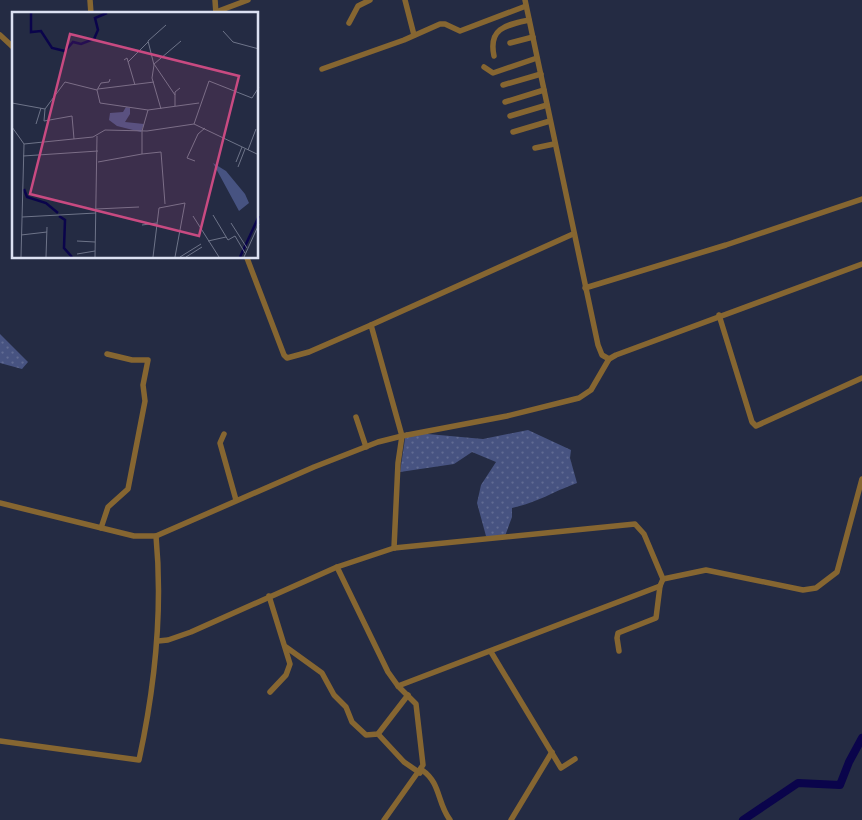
<svg xmlns="http://www.w3.org/2000/svg" width="862" height="820" font-family="'Fira Sans Condensed',sans-serif">
	<defs>
		<pattern id="grass-dots" width="8" height="8" patternUnits="userSpaceOnUse" patternTransform="scale(1.25)"><rect width="8" height="8" fill="#475381"/><path d="M2 2h.1M6 6h.1" fill="none" stroke="#616b93" stroke-width="1.8" stroke-linecap="round"/></pattern>
	</defs>
	<rect width="100%" height="100%" fill="#242b43"/>
	<g fill="url(#grass-dots)">
		<path d="M0,334L28,362L22,369L0,363Z"/>
		<path d="M528,430L571,450L570,458L577,483C552,492 539,502 512,508V517L505,536H486L477,503L481,485L496,462L472,452L454,464L400,472L406,432L483,439Z"/>
	</g>
	<g fill="none" stroke-linecap="round" stroke-linejoin="round">
		<path stroke="#0a044b" stroke-width="8" d="M743,820L798,783L840,785L849,762L862,738"/>
		<g stroke="#866631" stroke-width="5.5">
			<path d="M90,0L91,14"/>
			<path d="M215,0L216,14"/>
			<path d="M405,0L414,35"/>
			<path d="M525,0L598,345L602,355L609,359"/>
			<path d="M216,12L248,0"/>
			<path d="M349,23L358,6L370,0"/>
			<path d="M0,35L14,48"/>
			<path d="M510,43L533,37"/>
			<path d="M494,56C488,28 506,25 529,20"/>
			<path d="M484,67L493,73L537,58"/>
			<path d="M322,69L404,40L440,24H445L460,31L526,6"/>
			<path d="M503,85L541,74"/>
			<path d="M505,102L544,90"/>
			<path d="M510,116L547,105"/>
			<path d="M513,132L550,121"/>
			<path d="M535,148L554,144"/>
			<path d="M247,258L284,355L287,358L309,352L371,325L402,436L398,463L394,548"/>
			<path d="M585,288L726,245L862,199"/>
			<path d="M719,315L752,422L756,426L862,378"/>
			<path d="M371,325L573,234"/>
			<path d="M356,417L366,447"/>
			<path d="M224,434L220,443L236,500"/>
			<path d="M0,503L134,536H156L314,467L378,442L402,436L507,416L579,398L591,390L609,359L616,355L862,264"/>
			<path d="M101,528L108,507L128,489L145,401L143,385L148,360H132L107,354"/>
			<path d="M337,567L388,672L398,686L416,704L423,765L384,820"/>
			<path d="M663,579L706,570L803,590L816,588L837,572L862,479"/>
			<path d="M269,596L290,664L286,675L270,692"/>
			<path d="M158,641L168,640L191,632L337,567L394,548L635,524L644,534L663,579L660,586L656,618L618,633L617,638L619,651"/>
			<path d="M286,647L322,673L334,695L346,707L352,722L366,735L378,734L408,695"/>
			<path d="M491,652L561,768L575,759"/>
			<path d="M398,686L660,586"/>
			<path d="M378,734L404,762L420,773"/>
			<path d="M0,741L139,760C155,686 163,611 156,536"/>
			<path d="M422,770C441,783 437,803 450,820"/>
			<path d="M511,820L552,752"/>
		</g>
	</g>
	<g transform="translate(12 12)">
		<rect width="246" height="246" fill="#242b43"/>
		<path d="M114,95L118,96V102L113,110L132,112L129,120L105,114L97,108L98,101L111,100ZM201,151L214,159L233,182L237,191L227,199Z" fill="#475381"/>
		<path fill="none" stroke="#0a044b" stroke-width="2.5" d="M19,1V20L29,19L40,36L53,39L61,30L69,32L82,27L86,18L83,6L95,1M12,177L15,185L34,191L46,201M47,204L53,208L52,236L60,245M228,245L247,204"/>
		<path fill="none" stroke="#6e7489" stroke-width="1" d="M211,19L221,30L247,37M112,48L115,46L123,73M116,50L136,30M142,52L163,83M142,52L169,29M98,67L97,70L89,71L85,78L88,91L136,98L187,91M86,77L142,70M0,91L33,97M163,94V80L168,76M149,97L140,66L142,53L136,29L154,13M136,98L130,119V142L149,140L153,192M24,112L29,96M182,112L197,69L240,86L247,75M0,115L12,132L9,245M62,127L60,104L32,109L33,97L53,70L85,78M12,132L81,125L93,118L135,119L182,112L247,143M236,138L244,117M11,144L86,139M183,149L175,146L186,122L193,116M86,150L130,142M224,150L230,135M226,155L233,137M84,197L127,195M201,203L216,228L223,224L233,241M181,204L207,245M10,205L84,201M219,211L235,236M130,213L145,211M9,223L35,220M65,229L83,230M196,229L214,225M65,242L83,239M34,245L35,215M83,245L85,124M141,245L147,196L173,191L163,245M168,245L189,232M174,245L190,235M232,245L247,212"/>
		<path fill="#c84a81" fill-opacity="0.15" stroke="#c84a81" stroke-width="2.5" d="M58,22L227,64L187,224L18,182Z"/>
		<rect width="246" height="246" fill="none" stroke="#dce1f2" stroke-width="2.5"/>
	</g>
</svg>
